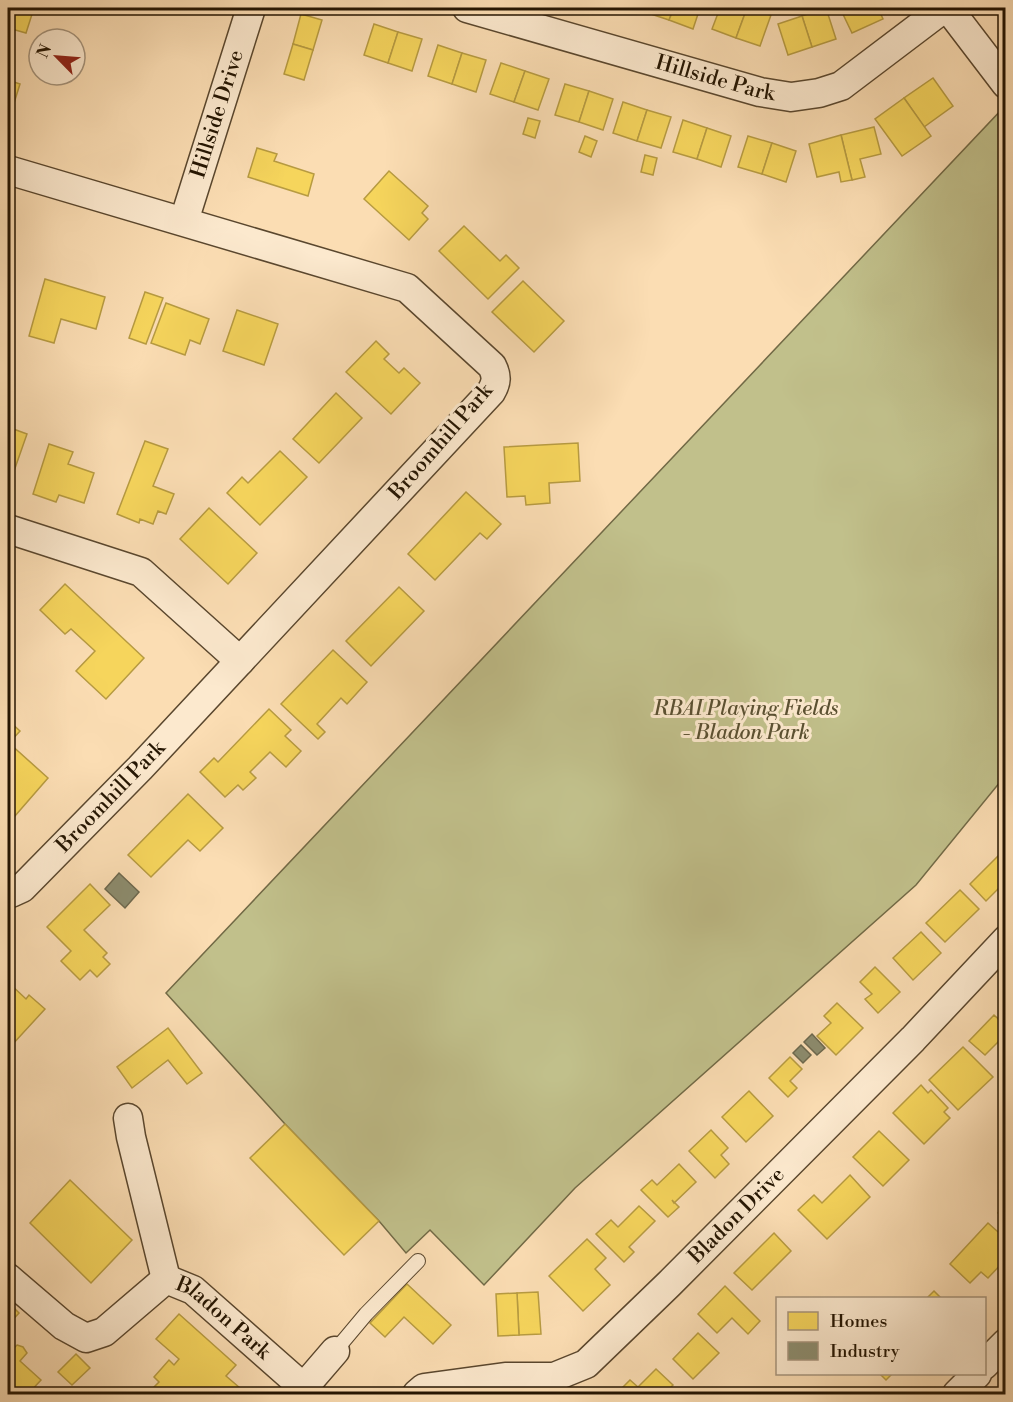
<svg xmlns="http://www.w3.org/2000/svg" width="1013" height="1402" font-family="'Libre Bodoni',serif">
	<rect width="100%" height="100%" fill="#fbddb3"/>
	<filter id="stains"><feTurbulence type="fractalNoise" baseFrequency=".00333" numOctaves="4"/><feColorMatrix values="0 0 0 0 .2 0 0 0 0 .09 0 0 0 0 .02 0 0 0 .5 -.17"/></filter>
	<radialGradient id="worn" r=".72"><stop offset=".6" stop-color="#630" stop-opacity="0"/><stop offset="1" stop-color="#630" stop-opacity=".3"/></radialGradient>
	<path fill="#c1c08b" stroke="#726a46" stroke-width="1.5" d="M1005,106V776L916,885L575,1188L484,1285L430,1230L406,1253L379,1221L285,1124L166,993Z"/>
	<g fill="#f6d55c" stroke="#b79b41" stroke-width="1.5">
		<path d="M8,8H34L26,33L8,28Z"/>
		<path d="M647,8H674L669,20L645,12Z"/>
		<path d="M674,8H700L693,29L669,20Z"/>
		<path d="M720,8H747L736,38L712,29Z"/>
		<path d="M747,8L771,15L760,46L736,38Z"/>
		<path d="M826,8L836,39L812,47L802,16Z"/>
		<path d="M840,8H878L883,19L852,33Z"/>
		<path d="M301,14L322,20L313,50L293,44Z"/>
		<path d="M802,16L812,47L788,55L778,24Z"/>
		<path d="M374,24L398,32L388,63L364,55Z"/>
		<path d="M398,32L422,39L412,71L388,63Z"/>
		<path d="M293,44L313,50L304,80L284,74Z"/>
		<path d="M438,45L462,53L452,84L428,76Z"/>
		<path d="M462,53L486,60L476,92L452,84Z"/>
		<path d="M501,63L525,71L514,102L490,94Z"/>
		<path d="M525,71L549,79L538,110L514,102Z"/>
		<path d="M933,78L953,106L924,127L904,98Z"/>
		<path d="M8,80L20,84L10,116L8,115Z"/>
		<path d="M565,84L589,91L579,122L555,115Z"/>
		<path d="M589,91L613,99L603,130L579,122Z"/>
		<path d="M904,98L931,136L902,156L875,119Z"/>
		<path d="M623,102L647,110L637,141L613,133Z"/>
		<path d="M647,110L671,117L661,148L637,141Z"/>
		<path d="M528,118L540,121L535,138L523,134Z"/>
		<path d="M683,120L707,128L697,159L673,152Z"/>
		<path d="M874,127L881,154L860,159L865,177L852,180L841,135Z"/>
		<path d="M707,128L731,136L721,167L697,159Z"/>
		<path d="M841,135L852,180L841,182L839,172L817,177L809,144Z"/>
		<path d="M585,136L597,141L591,157L579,152Z"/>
		<path d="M748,136L772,143L762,174L738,167Z"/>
		<path d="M772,143L796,151L786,182L762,174Z"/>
		<path d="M257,148L277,154L274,161L314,174L308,196L248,177Z"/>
		<path d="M645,155L657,158L653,175L641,172Z"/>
		<path d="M389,171L428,206L422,213L428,219L409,240L364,199Z"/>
		<path d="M464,226L500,261L506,255L519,268L488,299L439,251Z"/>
		<path d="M45,279L105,297L96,329L61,319L54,343L29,336Z"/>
		<path d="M523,281L564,321L534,352L492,312Z"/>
		<path d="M145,292L163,298L146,344L129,338Z"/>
		<path d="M166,303L209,319L200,344L190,340L185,355L151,343Z"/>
		<path d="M237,310L278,324L264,365L223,351Z"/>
		<path d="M376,341L389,354L384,359L399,373L404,368L420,383L391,414L346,372Z"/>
		<path d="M336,393L362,418L319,463L293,439Z"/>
		<path d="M8,427L27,434L14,471L8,469Z"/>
		<path d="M145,441L168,449L153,486L174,494L166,514L158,511L153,524L140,519L139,523L117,514Z"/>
		<path d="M578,443L580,481L549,483L550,503L526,505L525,496L507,497L504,447Z"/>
		<path d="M49,444L73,452L68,464L94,473L84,503L59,495L56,502L33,494Z"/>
		<path d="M280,451L307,477L260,525L227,493L242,477L248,483Z"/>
		<path d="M466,492L501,524L487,539L480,533L435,580L408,554Z"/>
		<path d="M209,508L257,553L228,584L180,539Z"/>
		<path d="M65,584L144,658L106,699L76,671L95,651L71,629L65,634L40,610Z"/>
		<path d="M399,587L424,611L371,666L346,641Z"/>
		<path d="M333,650L367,682L347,704L341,698L317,724L325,732L318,739L281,704Z"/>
		<path d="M269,709L291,730L285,736L301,751L286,767L270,752L250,772L256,778L243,790L238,785L225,797L200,772L214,758L218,762Z"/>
		<path d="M8,720L20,731L9,743L48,778L8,824Z"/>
		<path d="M188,794L223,828L200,851L188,840L151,877L128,855Z"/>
		<path d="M1000,854L1006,859V881L986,901L970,884Z"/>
		<path d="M90,884L110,905L84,930L107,953L103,957L110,964L97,977L90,970L80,980L61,961L71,951L47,927Z"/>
		<path d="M960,890L979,909L945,942L926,923Z"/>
		<path d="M921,932L941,953L913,980L893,958Z"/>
		<path d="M875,967L900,992L878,1013L865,999L872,994L860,982Z"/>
		<path d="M8,982L26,999L29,995L45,1009L12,1045L8,1041Z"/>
		<path d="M837,1003L863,1028L836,1055L817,1036L831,1023L824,1016Z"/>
		<path d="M994,1015L1006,1026V1034L985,1055L969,1041Z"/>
		<path d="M168,1028L202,1073L187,1084L168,1060L132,1088L117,1067Z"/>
		<path d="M963,1047L993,1077L958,1110L929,1080Z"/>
		<path d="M790,1057L802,1069L790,1081L797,1088L788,1097L769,1078Z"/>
		<path d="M921,1085L928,1093L931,1090L948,1108L944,1112L950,1118L924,1144L893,1113Z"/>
		<path d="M749,1091L773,1116L746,1142L722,1117Z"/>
		<path d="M285,1124L379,1221L344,1255L250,1158Z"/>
		<path d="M711,1130L728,1148L721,1155L729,1164L715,1178L689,1151Z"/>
		<path d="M879,1131L909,1160L883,1186L853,1157Z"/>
		<path d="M679,1164L696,1182L674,1203L672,1200L679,1207L668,1217L641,1190L652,1180L657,1185Z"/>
		<path d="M850,1175L870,1197L827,1239L798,1210L814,1195L822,1203Z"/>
		<path d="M70,1180L132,1240L91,1283L30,1223Z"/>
		<path d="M1006,1204V1219L998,1213Z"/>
		<path d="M639,1206L655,1221L629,1247L634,1252L624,1262L596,1234L611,1220L618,1227Z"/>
		<path d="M988,1223L1006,1239V1245L999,1253L1006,1259L988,1278L981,1272L970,1283L950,1264Z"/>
		<path d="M774,1233L791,1251L752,1290L734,1273Z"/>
		<path d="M587,1239L606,1258L595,1269L610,1285L583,1311L549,1276Z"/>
		<path d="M407,1284L451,1325L433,1344L404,1317L385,1337L370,1323Z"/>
		<path d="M725,1286L760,1321L748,1334L732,1318L717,1333L698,1314Z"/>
		<path d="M934,1291L941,1298H927Z"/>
		<path d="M538,1292L541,1334L519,1335L517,1293Z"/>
		<path d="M517,1293L519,1335L498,1336L496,1294Z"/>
		<path d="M8,1302L19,1313L8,1325Z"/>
		<path d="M179,1314L236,1365L226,1376L247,1394H147L159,1382L154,1377L169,1360L174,1365L179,1359L156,1339Z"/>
		<path d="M698,1333L719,1353L693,1379L673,1359Z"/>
		<path d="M17,1345L23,1347L27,1353L20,1361L41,1380L28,1394H8V1350L10,1352Z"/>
		<path d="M76,1354L90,1368L72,1385L58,1372Z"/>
		<path d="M656,1369L673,1385L664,1394H616L630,1380L638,1387Z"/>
		<path d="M880,1374H892L886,1380Z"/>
		<path d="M818,1390V1394H790V1392Z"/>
	</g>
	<g fill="#8c8c6e" stroke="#6d684e" stroke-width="1.5">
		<path d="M119,873L139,892L125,908L105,889Z"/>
		<path d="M812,1034L825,1048L817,1055L804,1042Z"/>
		<path d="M801,1045L811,1055L803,1063L793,1053Z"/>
	</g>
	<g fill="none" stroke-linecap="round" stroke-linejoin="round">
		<g stroke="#5a472e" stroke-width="16">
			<path id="lane" d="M335,1351L366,1314L418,1261"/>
		</g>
		<g stroke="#5a472e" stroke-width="31">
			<g id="street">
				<path id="s1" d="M467,8L760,92L791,97L819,93L841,86L944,8"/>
				<path d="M948,8L1006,84"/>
				<path d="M8,170L407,288L492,366C497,376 497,382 491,392L140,768L22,888L11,893L8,892"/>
				<path id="s2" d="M184,221L251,8"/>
				<path d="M8,529L141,572L240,661"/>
				<path d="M128,1118L131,1137L166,1279"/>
				<path d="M8,1278L64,1326L86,1338L104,1332L166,1279"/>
				<path id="s3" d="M166,1279L193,1290L304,1388"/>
				<path d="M984,1365L1006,1343"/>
				<path d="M298,1394L335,1351"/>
				<path id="s4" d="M417,1394L424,1388L505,1377H554L586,1364L669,1284L913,1039L1006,940"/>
				<path d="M957,1394L977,1374"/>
			</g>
		</g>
		<use href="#lane" stroke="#fce9ce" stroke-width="14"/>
		<use href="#street" stroke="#fce9ce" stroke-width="28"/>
	</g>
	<g text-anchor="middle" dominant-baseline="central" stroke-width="6" stroke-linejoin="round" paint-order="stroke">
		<g font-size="21" fill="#241502" stroke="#fce9ce">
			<text stroke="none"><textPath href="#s1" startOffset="258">Hillside Park</textPath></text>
			<text stroke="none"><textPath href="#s2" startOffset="112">Hillside Drive</textPath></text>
			<text transform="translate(441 442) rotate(-49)">Broomhill Park</text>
			<text transform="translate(111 797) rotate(-46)">Broomhill Park</text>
			<text stroke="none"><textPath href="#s4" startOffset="386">Bladon Drive</textPath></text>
			<text stroke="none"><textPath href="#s3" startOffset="70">Bladon Park</textPath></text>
		</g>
		<g font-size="21" font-style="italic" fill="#5b5132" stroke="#fce9ce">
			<text x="746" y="709">RBAI Playing Fields<tspan x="746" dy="24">- Bladon Park</tspan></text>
		</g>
	</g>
	<rect width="1013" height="1402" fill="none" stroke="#fbddb3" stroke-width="30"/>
	<rect x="9" y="9" width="995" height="1384" fill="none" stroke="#241502" stroke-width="3"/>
	<rect x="15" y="15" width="983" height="1372" fill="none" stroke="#241502" stroke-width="1.5"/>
	<rect x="776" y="1297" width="210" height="78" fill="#fce9ce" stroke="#a6947c" stroke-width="1.5"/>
	<rect x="788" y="1312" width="30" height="18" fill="#f6d55c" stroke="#a6947c" stroke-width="1.5"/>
	<text x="830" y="1327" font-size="18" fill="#241502">Homes</text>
	<rect x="788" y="1342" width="30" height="18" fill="#8c8c6e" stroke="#a6947c" stroke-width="1.5"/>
	<text x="830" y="1357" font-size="18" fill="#241502">Industry</text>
	<g transform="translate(57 57) rotate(295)"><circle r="28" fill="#fce9ce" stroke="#a6947c" stroke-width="1.5"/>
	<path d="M0-4.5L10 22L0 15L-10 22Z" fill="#8f2418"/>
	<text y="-9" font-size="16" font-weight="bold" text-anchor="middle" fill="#241502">N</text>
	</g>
	<rect width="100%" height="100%" filter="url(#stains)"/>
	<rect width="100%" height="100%" fill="url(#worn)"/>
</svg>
